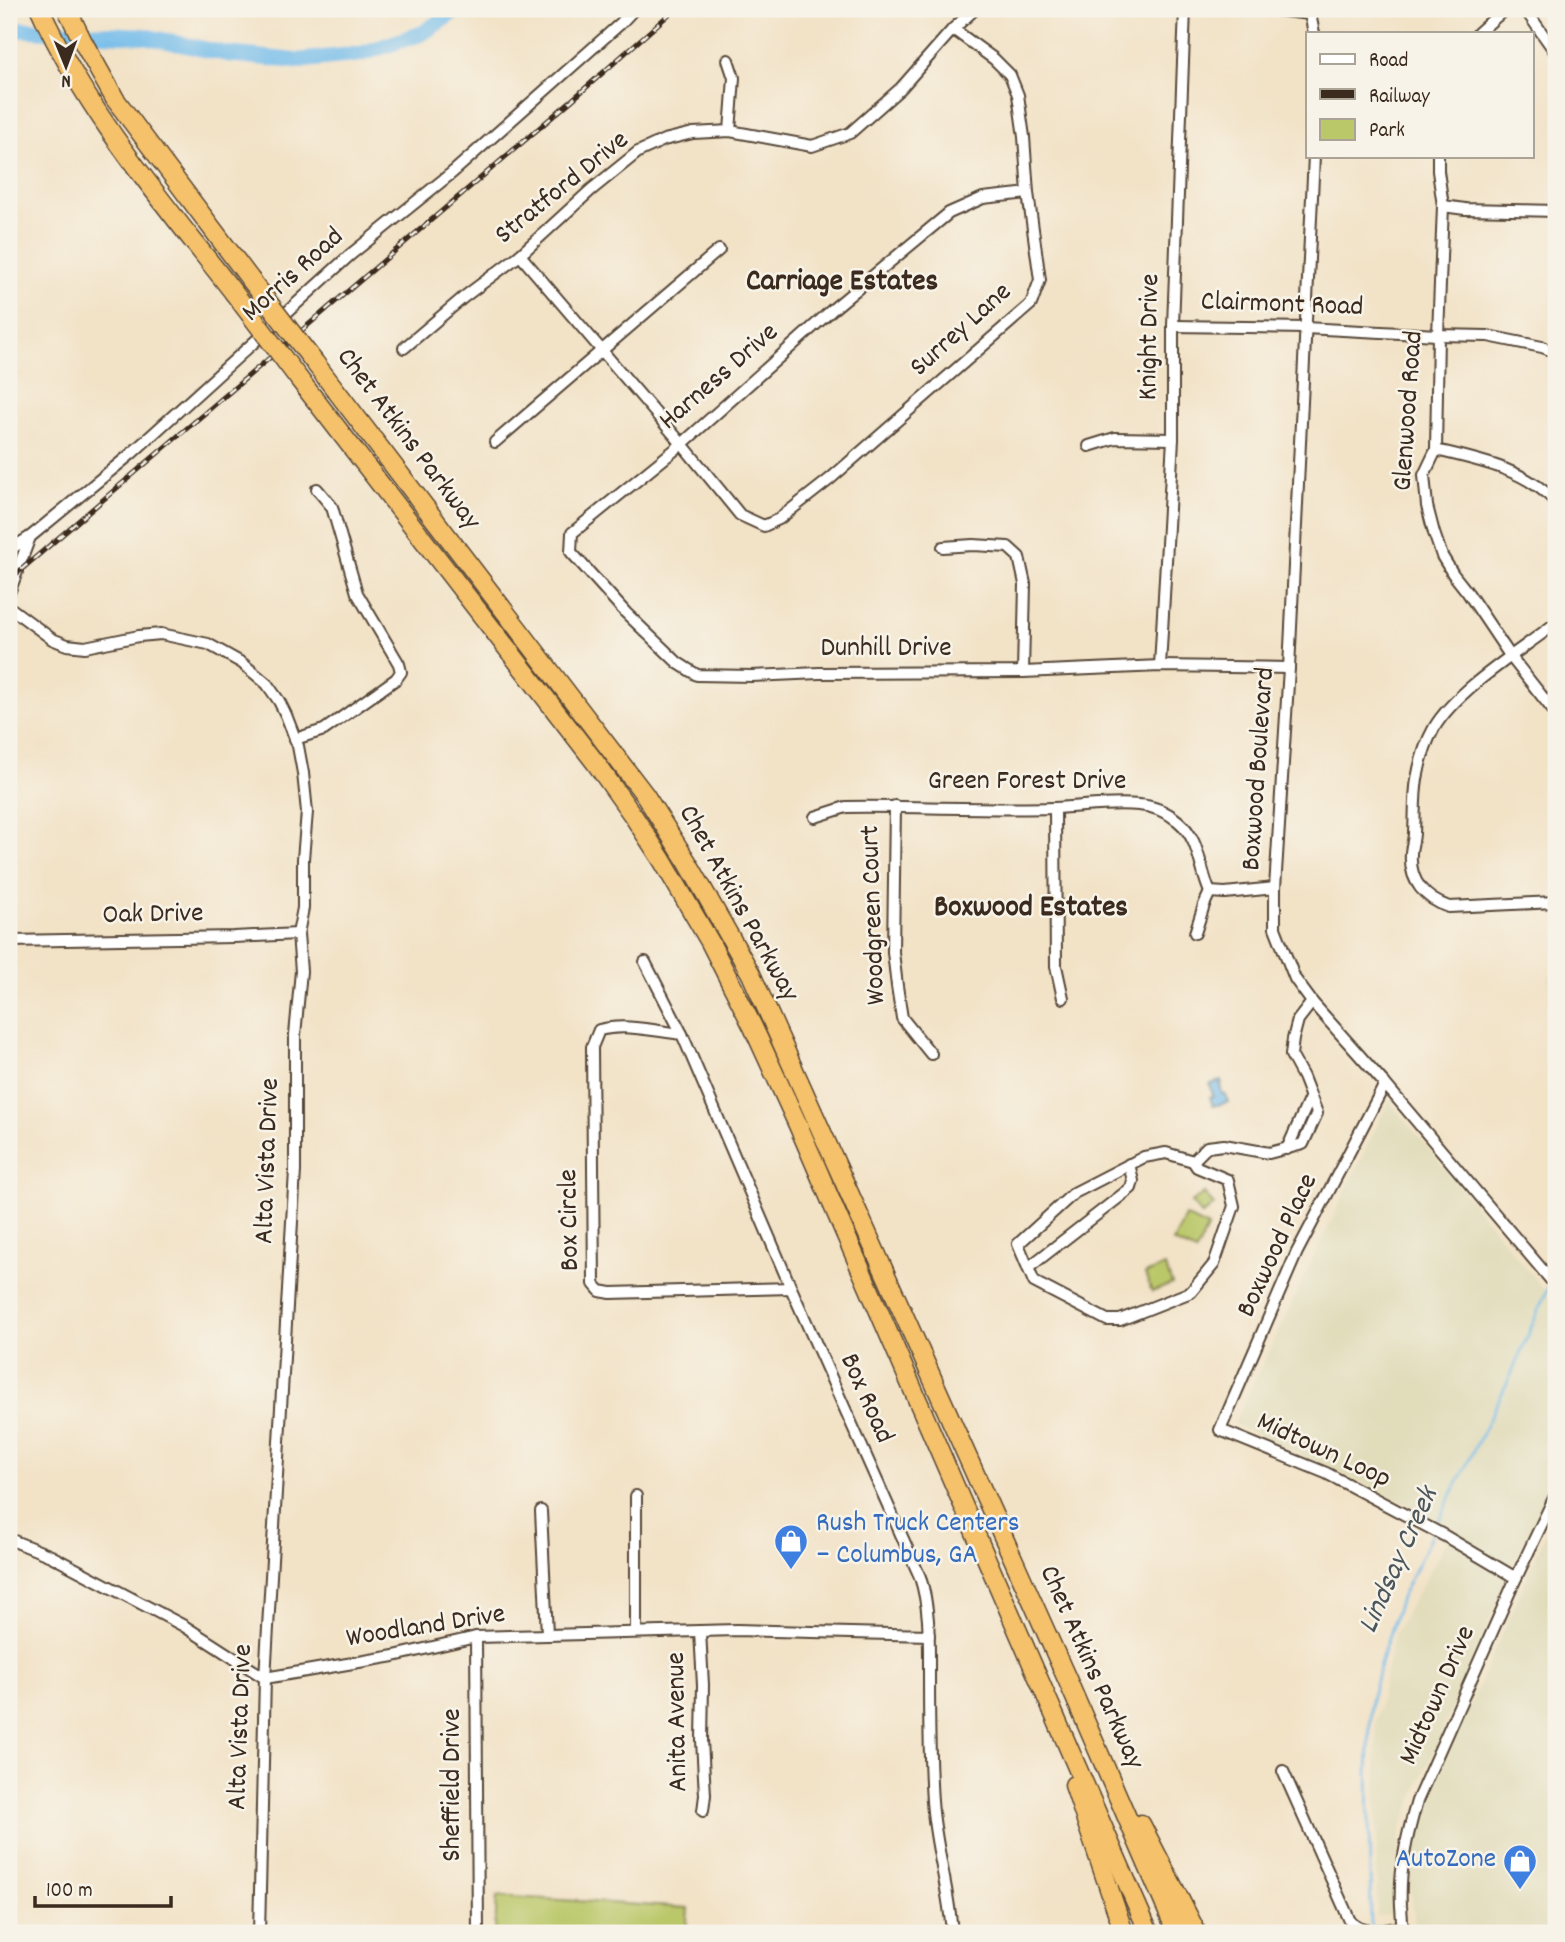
<svg xmlns="http://www.w3.org/2000/svg" width="1565" height="1942" font-family="Dekko,sans-serif">
	<rect width="100%" height="100%" fill="#f7f3e8"/>
	<filter id="ink" filterUnits="userSpaceOnUse"><feTurbulence type="fractalNoise" baseFrequency=".0143" numOctaves="2"/><feDisplacementMap in="SourceGraphic" scale="14" xChannelSelector="R" yChannelSelector="G"/><feConvolveMatrix kernelMatrix="1 2 1 2 8 2 1 2 1" color-interpolation-filters="sRGB"/></filter>
	<filter id="wash" filterUnits="userSpaceOnUse"><feTurbulence type="fractalNoise" baseFrequency=".00686" numOctaves="4" result="noise"/><feDisplacementMap in="SourceGraphic" scale="28" xChannelSelector="R" yChannelSelector="G"/><feGaussianBlur stdDeviation="1.57" result="paint"/><feColorMatrix in="noise" values="0 0 0 0 0 0 0 0 0 0 0 0 0 0 0 0 0 1.4 0 .05"/><feComposite in="paint" operator="in"/></filter>
	<g filter="url(#wash)">
		<rect width="100%" height="100%" fill="#f2e2c6"/>
		<g fill="#e1dcba">
			<path d="M1549,975H1556V1156L1554,1154L1551,1088Z"/>
			<path d="M1389,1100L1556,1305V1480L1515,1561L1401,1828L1392,1915L1377,1916L1376,1720L1394,1634L1455,1527L1234,1424Z"/>
			<path d="M1556,1515V1933H1416L1409,1874L1425,1808L1545,1535Z"/>
		</g>
		<g fill="#bbc86a" stroke="#7b7944" stroke-width="2">
			<path d="M1204,1193L1214,1205L1202,1215L1191,1203Z"/>
			<path d="M1185,1216L1208,1227L1196,1252L1173,1242Z"/>
			<path d="M1165,1266L1172,1284L1152,1292L1145,1274Z"/>
			<path d="M497,1896L688,1908L686,1933H495Z"/>
		</g>
		<path fill="#72bbea" stroke="#567284" stroke-width="2" d="M1221,1081L1222,1084L1220,1085L1222,1094H1225L1228,1102L1213,1106L1210,1097L1213,1096L1210,1084Z"/>
		<g fill="none" stroke-linecap="round" stroke-linejoin="round">
			<g stroke="#72bbea" stroke-width="2.5">
				<path d="M1553,1276L1556,1269"/>
				<path d="M1436,1526L1512,1373L1549,1285"/>
				<path d="M1371,1926L1368,1772L1371,1700L1383,1653L1401,1598L1433,1532"/>
			</g>
			<path stroke="#72bbea" stroke-width="16" d="M9,29L144,36L227,54L296,61L361,54L423,33L458,9"/>
		</g>
	</g>
	<g filter="url(#ink)">
		<g fill="none" stroke-linecap="round" stroke-linejoin="round">
			<g stroke="#564637" stroke-width="14">
				<g id="minor">
					<path d="M1266,9L1310,14L1314,33"/>
					<path d="M1525,9L1556,53"/>
					<path d="M1478,33L1505,9"/>
					<path d="M728,60L734,78L730,131"/>
					<path d="M1314,156L1289,668L1275,888V928L1295,979L1312,1002L1385,1084L1556,1286"/>
					<path d="M1438,156V171L1443,206L1438,335L1436,450L1424,475L1427,506L1434,533L1442,556L1453,574L1468,593L1511,657L1556,714"/>
					<path d="M1028,193L983,198L949,213L833,309L682,444L572,533L571,552L626,613L678,663L697,675L752,676L819,673L1023,672L1160,666L1289,668"/>
					<path d="M1443,206L1465,209L1556,211"/>
					<path d="M520,255L682,444L740,515L764,526L779,519L830,479L1031,304L1040,280L1028,193L1024,137L1018,95L1010,75L994,59L953,29"/>
					<path d="M1173,326L1305,328L1438,335L1488,336L1542,347L1556,352"/>
					<path d="M404,348L464,297L520,255L591,190L638,152L664,140L693,133L730,131L812,146L850,133L901,88L953,29L975,9"/>
					<path d="M495,442L719,250"/>
					<path d="M1089,446L1115,438L1173,439"/>
					<path d="M1436,450C1478,460 1525,469 1556,502"/>
					<path d="M943,547L973,545L1008,547L1019,557L1025,584L1023,672"/>
					<path d="M9,550L30,537"/>
					<path d="M9,593L30,537L131,454L350,255L453,172L621,23L634,9"/>
					<path d="M9,607L52,639L67,645L85,647L139,636L161,634L208,644L242,663L267,684L279,701L286,715L298,746L303,773L307,812L303,859V908L298,934L301,971L295,1035V1171L265,1678L259,1933"/>
					<path d="M1556,623C1520,651 1457,689 1434,728C1425,744 1420,762 1417,779C1414,797 1415,815 1414,833C1414,840 1411,847 1411,854C1409,881 1425,899 1449,907L1556,902"/>
					<path d="M1160,666L1173,439V326L1185,9"/>
					<path d="M295,739L324,730L396,679L401,672L399,664L357,593L332,507L317,489"/>
					<path d="M895,806L893,952L897,986L902,1018L931,1054"/>
					<path d="M1055,808L1056,966L1063,998"/>
					<path d="M815,817L846,807C915,806 985,810 1054,808C1083,807 1110,802 1139,805C1153,806 1167,812 1178,821C1200,839 1199,868 1210,892"/>
					<path d="M1210,892L1225,893L1275,888"/>
					<path d="M1195,933L1204,905L1210,892"/>
					<path d="M9,941L234,937L298,934"/>
					<path d="M645,962L682,1034"/>
					<path d="M1385,1084L1297,1252L1220,1430L1326,1473L1445,1536L1516,1578"/>
					<path d="M1287,1149L1310,1098"/>
					<path d="M1166,1153L1193,1161L1197,1167L1228,1180L1234,1206L1214,1264L1191,1292L1120,1320H1107L1034,1282L1018,1244L1074,1193L1144,1157Z"/>
					<path d="M1193,1161L1207,1147L1224,1145L1269,1153L1303,1144L1317,1113L1303,1077L1291,1055L1293,1039L1298,1020L1312,1002"/>
					<path d="M1028,1268L1131,1188L1133,1181L1129,1164"/>
					<path d="M791,1288L611,1293L600,1291L594,1284L592,1047L599,1030C626,1023 654,1031 682,1034L791,1288L920,1577C930,1608 929,1640 929,1672C929,1715 929,1758 932,1801C935,1846 949,1889 952,1933"/>
					<path d="M636,1496V1632"/>
					<path d="M541,1511L547,1634"/>
					<path d="M9,1539L51,1556L184,1626L265,1678L394,1656L476,1637L737,1630L929,1635"/>
					<path d="M700,1631L703,1685L702,1740L705,1795L703,1811"/>
					<path d="M476,1637L478,1933"/>
					<path d="M1283,1771L1350,1921C1363,1936 1384,1930 1402,1927"/>
					<path d="M1405,1933C1401,1925 1402,1915 1401,1906C1399,1869 1407,1835 1417,1801L1516,1578L1556,1494"/>
				</g>
			</g>
			<g stroke="#564637" stroke-width="21">
				<g id="highway">
					<path d="M40,9C87,114 164,203 234,293"/>
					<path d="M67,9L83,42L115,99L250,279"/>
					<path d="M315,363L645,795L688,863L751,974L1067,1679L1177,1933"/>
					<path d="M299,379L595,762L634,817L662,860L710,942L753,1027L798,1125L1149,1933"/>
					<path d="M1074,1785L1124,1933"/>
					<path d="M1141,1824L1197,1933"/>
				</g>
			</g>
			<use href="#minor" stroke="#fff" stroke-width="10"/>
			<use href="#highway" stroke="#f5c16b" stroke-width="18"/>
			<g stroke="#3b2a1e" stroke-width="5">
				<path id="rail" d="M9,580L572,100L675,9"/>
			</g>
			<use href="#rail" stroke="#f7f3e8" stroke-width="2.5" stroke-dasharray="8" stroke-linecap="butt"/>
			<g stroke="#564637" stroke-width="21" stroke-linecap="butt">
				<g id="highway-bridge">
					<path d="M250,279L315,363"/>
					<path d="M234,293L299,379"/>
				</g>
			</g>
			<use href="#highway-bridge" stroke="#f5c16b" stroke-width="18"/>
		</g>
	</g>
	<defs>
		<g id="shop-pin" transform="scale(1.75)"><path d="M0 17L-7.5 6A9.5 9.5 0 1 1 7.5 6Z" fill="#3f7fe0" stroke="#f7f3e8"/><path d="M-5-2.5h2.3a2.7 3.5 0 0 1 5.4 0H5L5.5 6h-11ZM-1.5-2.5h3a1.5 2.3 0 0 0-3 0Z" fill="#fff"/></g>
	</defs>
	<g fill-rule="evenodd">
		<use href="#shop-pin" x="791" y="1541"/>
		<use href="#shop-pin" x="1520" y="1861"/>
	</g>
	<g text-anchor="middle" dominant-baseline="central" stroke-width="5" stroke-linejoin="round" paint-order="stroke">
		<g font-size="28" fill="#3b2a1e" stroke="#f7f3e8">
			<text transform="translate(563 189) rotate(-39)">Stratford Drive</text>
			<text transform="translate(294 276) rotate(-42)">Morris Road</text>
			<text transform="translate(1282 306) rotate(2)">Clairmont Road</text>
			<text transform="translate(962 331) rotate(-42)">Surrey Lane</text>
			<text transform="translate(1151 337) rotate(-89)">Knight Drive</text>
			<text transform="translate(720 378) rotate(-41)">Harness Drive</text>
			<text transform="translate(1410 411) rotate(-86)">Glenwood Road</text>
			<text transform="translate(407 440) rotate(53)">Chet Atkins Parkway</text>
			<text x="886" y="650">Dunhill Drive</text>
			<text transform="translate(1260 769) rotate(-86)">Boxwood Boulevard</text>
			<text x="1027" y="783">Green Forest Drive</text>
			<text transform="translate(737 904) rotate(61)">Chet Atkins Parkway</text>
			<text transform="translate(875 915) rotate(-92)">Woodgreen Court</text>
			<text transform="translate(153 916) rotate(-1)">Oak Drive</text>
			<text transform="translate(269 1161) rotate(-88)">Alta Vista Drive</text>
			<text transform="translate(571 1220) rotate(-91)">Box Circle</text>
			<text transform="translate(1279 1246) rotate(-65)">Boxwood Place</text>
			<text transform="translate(865 1399) rotate(66)">Box Road</text>
			<text transform="translate(1323 1452) rotate(25)">Midtown Loop</text>
			<text transform="translate(426 1628) rotate(-9)">Woodland Drive</text>
			<text transform="translate(1090 1668) rotate(66)">Chet Atkins Parkway</text>
			<text transform="translate(1439 1696) rotate(-66)">Midtown Drive</text>
			<text transform="translate(679 1722) rotate(-91)">Anita Avenue</text>
			<text transform="translate(242 1727) rotate(-88)">Alta Vista Drive</text>
			<text transform="translate(454 1785) rotate(-90)">Sheffield Drive</text>
		</g>
		<g font-size="28" fill="#366cbe" stroke="#f7f3e8" text-anchor="start">
			<text x="816" y="1525">Rush Truck Centers<tspan x="816" dy="32">– Columbus, GA</tspan></text>
			<text x="1496" y="1861" text-anchor="end">AutoZone</text>
		</g>
		<g font-size="30" font-weight="bold" fill="#3b2a1e" stroke="#f7f3e8">
			<text x="842" y="283">Carriage Estates</text>
			<text x="1031" y="909">Boxwood Estates</text>
		</g>
		<g font-size="30" font-style="italic" fill="#4c565b" stroke="#f7f3e8">
			<text transform="translate(1400 1561) rotate(-66)">Lindsay Creek</text>
		</g>
	</g>
	<rect width="1565" height="1942" fill="none" stroke="#f7f3e8" stroke-width="35"/>
	<rect x="1306" y="32" width="228" height="126" fill="#f7f3e8" stroke="#aca397" stroke-width="2"/>
	<rect x="1320" y="54" width="35" height="10" fill="#ffffff" stroke="#aca397" stroke-width="2"/>
	<text x="1369" y="66" font-size="21" fill="#3b2a1e">Road</text>
	<rect x="1320" y="89" width="35" height="10" fill="#3b2a1e" stroke="#aca397" stroke-width="2"/>
	<text x="1369" y="102" font-size="21" fill="#3b2a1e">Railway</text>
	<rect x="1320" y="119" width="35" height="21" fill="#bbc86a" stroke="#aca397" stroke-width="2"/>
	<text x="1369" y="136" font-size="21" fill="#3b2a1e">Park</text>
	<g transform="translate(66 66) rotate(179)" stroke="#f7f3e8" stroke-width="5" paint-order="stroke">
	<path d="M0-5L12 26L0 18L-12 26Z" fill="#3b2a1e"/>
	<text y="-10" font-size="19" font-weight="bold" text-anchor="middle" fill="#3b2a1e">N</text>
	</g>
	<path d="M35 1896v10h136v-10" fill="none" stroke="#3b2a1e" stroke-width="3.5"/>
	<text x="46" y="1896" font-size="21" fill="#3b2a1e" stroke="#f7f3e8" stroke-width="5" paint-order="stroke">100 m</text>
</svg>
